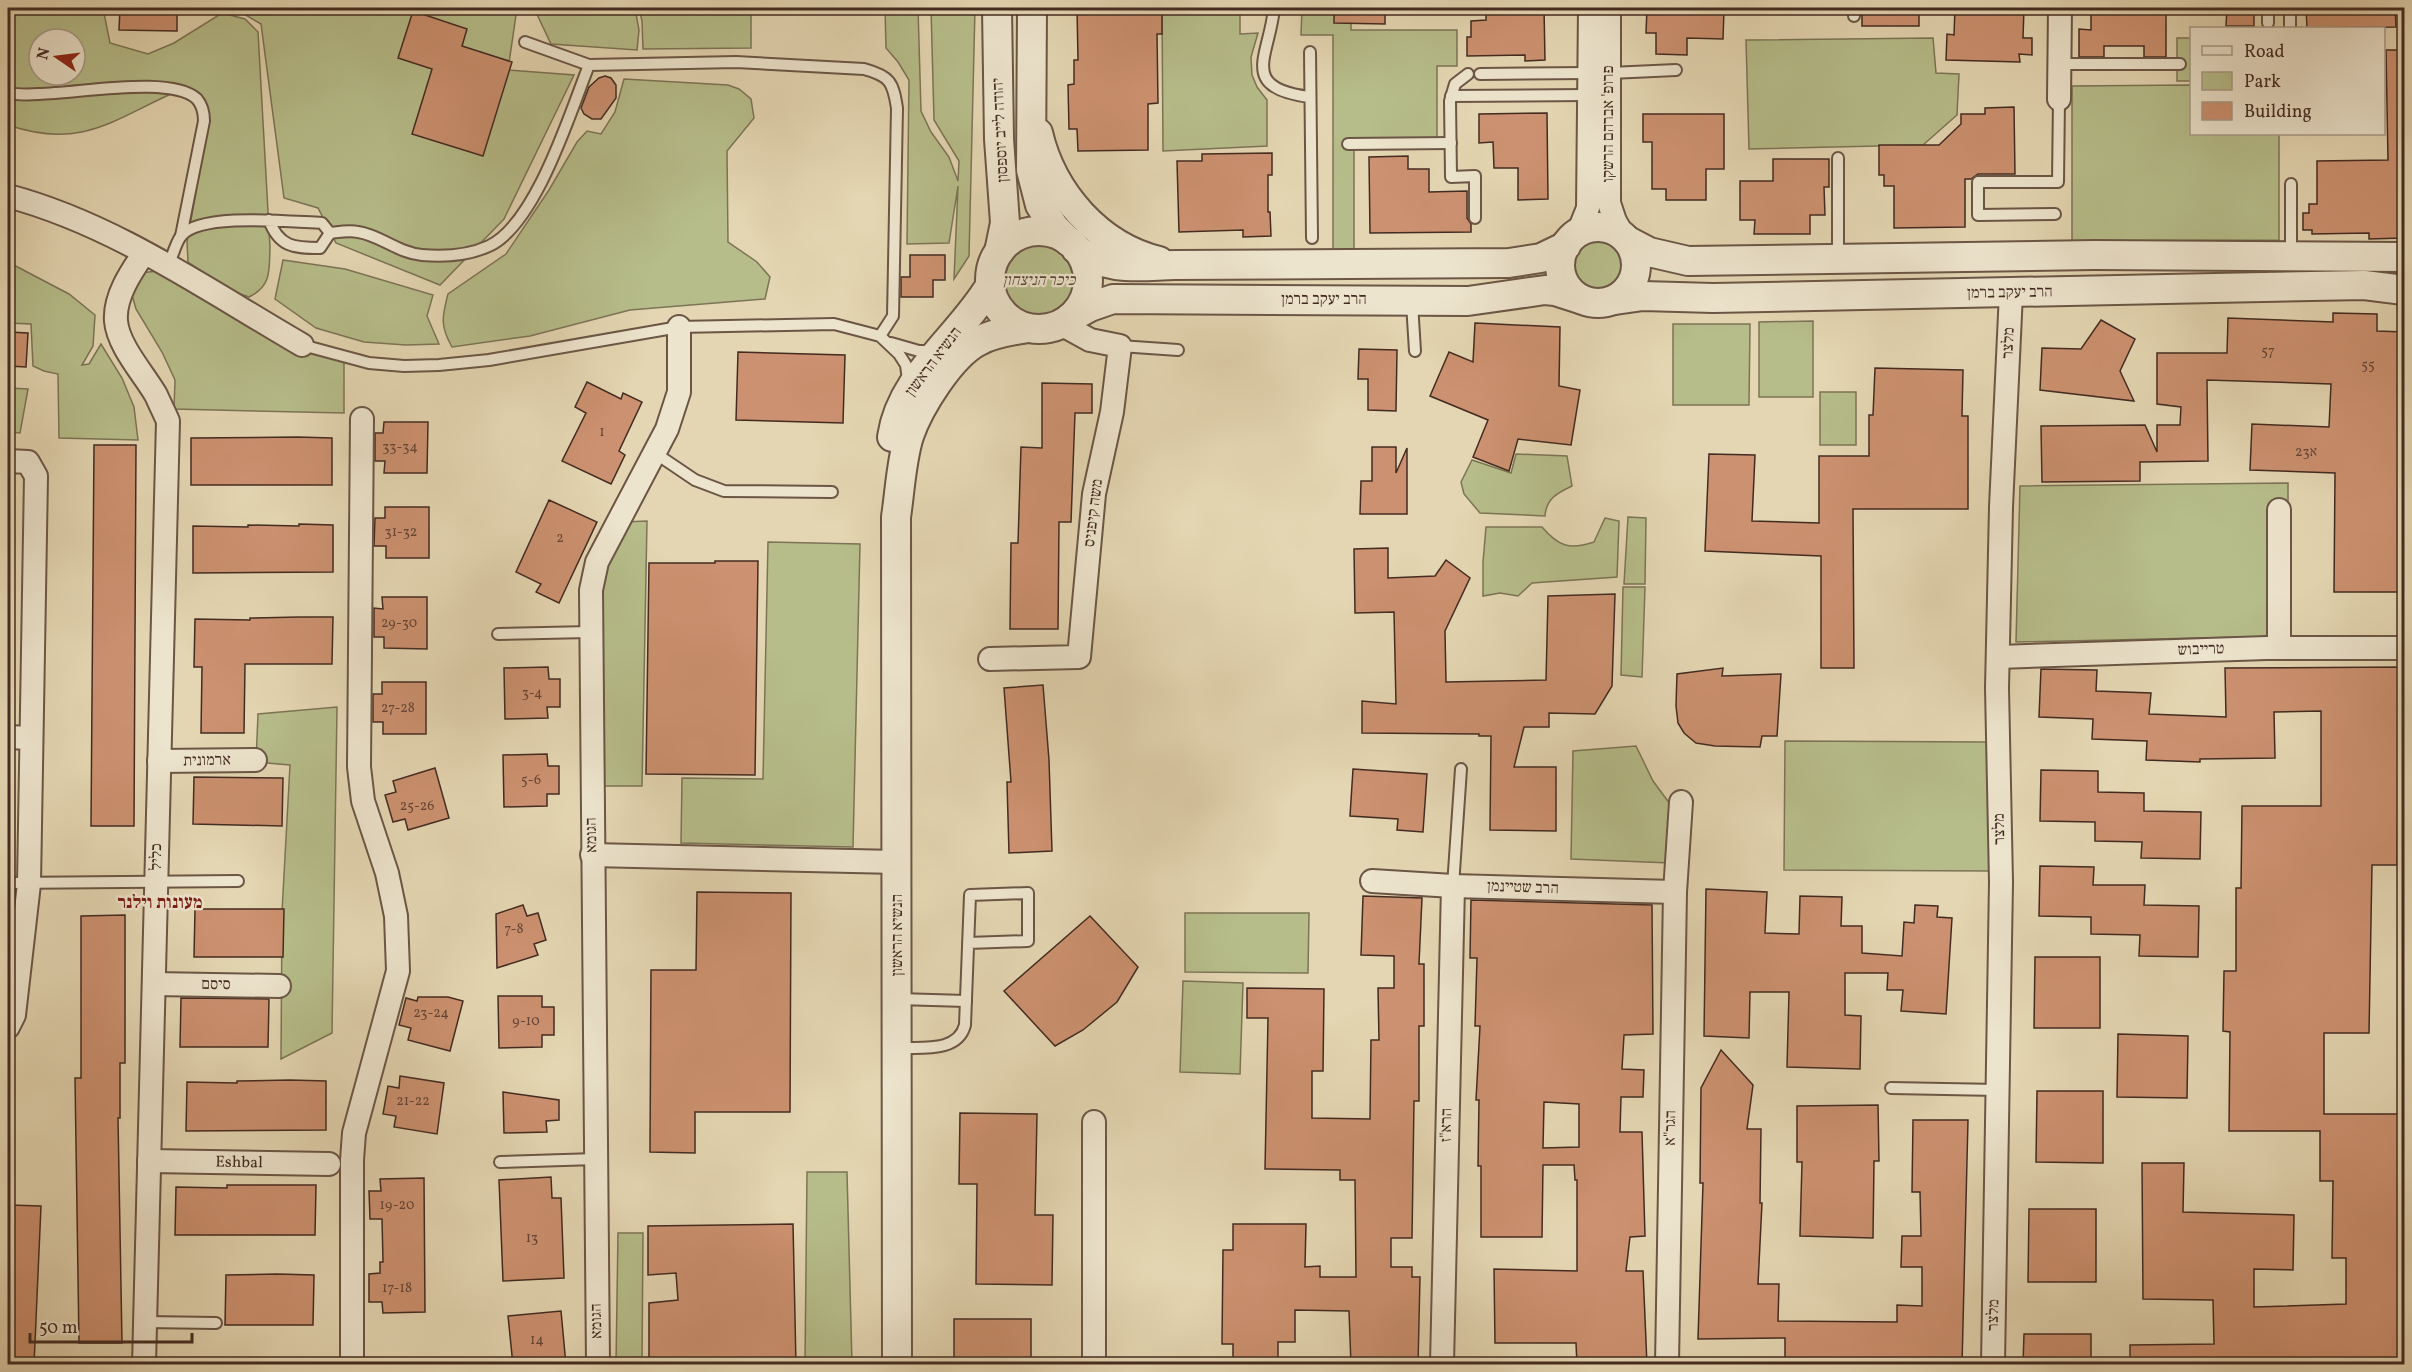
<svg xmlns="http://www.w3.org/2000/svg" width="2412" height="1372" font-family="Vollkorn,'Frank Ruhl Libre',serif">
	<rect width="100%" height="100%" fill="#e4d6b2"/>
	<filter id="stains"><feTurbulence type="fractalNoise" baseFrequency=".00333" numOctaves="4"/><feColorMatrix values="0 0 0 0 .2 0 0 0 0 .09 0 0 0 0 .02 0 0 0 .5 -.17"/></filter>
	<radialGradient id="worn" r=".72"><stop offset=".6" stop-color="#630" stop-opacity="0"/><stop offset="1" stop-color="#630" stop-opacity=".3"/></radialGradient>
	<g fill="#b6bd8a" stroke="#7c7456" stroke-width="1.5" fill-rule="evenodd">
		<path d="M26,8H103L110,43L148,54L174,43L222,13L245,19L258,32L270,247C269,270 272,286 249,297L229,290L188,262L187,242L208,124L182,89C116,117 84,151 8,125V17ZM39,39H75V75H39Z"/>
		<path d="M234,8H517L508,70L574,75L504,219L440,285L336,243L318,208L284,198L261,24Z"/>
		<path d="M534,8H635L639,30L637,50L551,44Z"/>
		<path d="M639,8H751V48L643,49L642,21Z"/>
		<path d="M885,8H918L921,111L931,132L949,157L958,181L959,161L934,120L931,8H975L969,256L954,279L958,186L949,243L907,244L909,80L898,62L886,48Z"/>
		<path d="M1162,8H1240V34L1258,33L1251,57L1252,75L1257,87L1267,100V146L1163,151Z"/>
		<path d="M1302,8H1351V30H1457V66H1437V147H1354V251H1333V35H1301Z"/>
		<path d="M1933,38L1936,73L1959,74L1957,115L1923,145L1749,149L1746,40Z"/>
		<rect x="2177" y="38" width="14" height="43"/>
		<path d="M624,79L728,85L739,89L751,99L754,118L727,151L728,242L757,262L770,277L765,299L630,310L530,336L452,347C440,326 442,317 448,294L506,254L549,190L577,142L587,131L601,134L615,112Z"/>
		<path d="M2191,85L2192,134H2279V240L2072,241V86Z"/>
		<circle cx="1601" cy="265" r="31"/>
		<circle cx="1039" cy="281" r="38"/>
		<path d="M283,260L345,269L433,295L427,316L439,344L406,345L364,342L316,328L275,299Z"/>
		<path d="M8,262L69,294L95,315L93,346L82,365L89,364L101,344L122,378L134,407L138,440L59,438L58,374L44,371L33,366L31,324L8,323Z"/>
		<path d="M158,271L198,297L260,331L344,361V413L174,409L175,380L162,352L136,309L130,288L139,273Z"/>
		<path d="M1813,321V397H1759V322Z"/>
		<path d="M1673,324H1750L1749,405H1673Z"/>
		<path d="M8,388L28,389L20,433L8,432Z"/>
		<rect x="1820" y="392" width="36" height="53"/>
		<path d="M1516,454L1567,456L1572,486C1557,493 1546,499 1545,516L1480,513L1464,494L1461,482L1472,460L1511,473Z"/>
		<path d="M2288,483V636L2016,642L2020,486Z"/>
		<path d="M1628,517L1646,518L1645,584H1624Z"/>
		<path d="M1605,518L1619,521L1617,577L1532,583L1518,596L1500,593L1483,596V562L1486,527H1542C1559,547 1570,550 1594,542Z"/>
		<path d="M647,521L642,786H590L596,575L623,522Z"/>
		<path d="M768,542L860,544L853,847L681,843L682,778L763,779Z"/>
		<path d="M1623,587H1645L1642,677L1621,675Z"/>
		<path d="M337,707L332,1033L281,1059L282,912L290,765L256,762L258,714Z"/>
		<path d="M1785,741L1991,742L1990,871L1784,870Z"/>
		<path d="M1636,746L1653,781L1673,808L1670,863L1571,859L1573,751Z"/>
		<path d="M1185,913H1309L1308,973L1185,972Z"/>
		<path d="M1183,981L1243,983L1240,1074L1180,1072Z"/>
		<path d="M807,1172H847L852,1364H805Z"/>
		<path d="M618,1233H643L642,1364H616Z"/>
	</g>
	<g fill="#cc9170" stroke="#432b22" stroke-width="1.5" fill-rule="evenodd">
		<path d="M120,8H177V31L119,30Z"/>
		<path d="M1077,8H1154V14H1162V34H1157L1158,103L1148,104V150L1078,151L1077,129H1069L1068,85L1074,84V60H1078Z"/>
		<path d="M1334,8H1385V24L1334,23Z"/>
		<path d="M1486,8H1544L1545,60L1525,61V55L1467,56V37H1471V21L1486,20Z"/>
		<path d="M1647,8H1693V9L1724,10L1723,39L1687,38V55L1656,54V33H1646Z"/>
		<rect x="1862" y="8" width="57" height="18"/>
		<path d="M1955,8H2024L2023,38H2032V55L2019,54L2020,62L1946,60L1947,34L1954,35Z"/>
		<path d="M2091,8L2166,9V57H2144V46H2104V57H2079V29L2091,30Z"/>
		<path d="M2227,8H2254V26H2226Z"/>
		<path d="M2306,8H2395L2396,27L2307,28Z"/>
		<path d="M413,11L467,29L462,46L512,62L483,156L412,134L432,69L398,58Z"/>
		<path d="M2386,50H2404V238L2369,239V233L2312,234V230H2303V213H2309V204H2317V161L2388,160Z"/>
		<path d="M605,76L611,78L616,85V98L601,119H592L584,114L581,108L589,87L599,78Z"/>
		<path d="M2014,107L2015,174H1978L1971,179H1965V227L1894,228V186H1884V175H1879V145H1939L1961,124V114H1985V108Z"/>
		<path d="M1547,113L1548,199L1518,200V168H1494L1493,142L1479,143V114Z"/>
		<path d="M1643,114H1724V169H1706V200H1666V189H1652V142H1643Z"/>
		<path d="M1272,153V175H1268V212H1270L1271,236L1243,237V230L1179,232L1177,161H1202V154Z"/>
		<path d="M1408,156V169H1429V192L1467,191V218L1471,224V232L1370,233L1369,157Z"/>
		<path d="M1773,159H1829V187H1824L1825,215H1810V234H1754L1755,220H1740V181H1773Z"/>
		<path d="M910,255H945V280H933V297H901V277H910Z"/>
		<path d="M2333,313L2377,314V331L2404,332V592H2334L2335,473L2250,470L2252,424L2329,427L2331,384L2207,380L2208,461L2140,462V481L2042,482L2041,426L2145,425L2157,452V425H2180L2181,407L2157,404V353H2227L2228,318L2333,322Z"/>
		<path d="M2101,320L2135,339L2120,371L2134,401L2040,390L2042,348L2081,349Z"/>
		<path d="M1475,323L1560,327L1559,386L1580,390L1571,445L1518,439L1509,471L1473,457L1488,420L1430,396L1449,352L1473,362Z"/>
		<path d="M8,332L28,333L26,367L8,366Z"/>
		<path d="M1359,349L1397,350L1396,411L1368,410V379H1358Z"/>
		<path d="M738,352L845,355L843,423L736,420Z"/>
		<path d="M1875,368L1963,370L1962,416H1968V509H1853L1854,668H1821V556L1705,551L1709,454L1755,455L1752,521L1819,523V456H1869V415H1873Z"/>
		<path d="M587,382L621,399L623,393L642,402L619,451L625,455L611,484L562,461L586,413L575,407Z"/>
		<path d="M1042,383L1092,384V413H1075L1071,522H1059L1058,629H1010L1011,543H1018L1021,447L1042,448Z"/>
		<path d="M384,422H428L427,473H384L385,461H375V433H383Z"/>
		<path d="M298,437L332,438V485H191V438Z"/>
		<path d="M94,445H136L134,826H91Z"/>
		<path d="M1372,447H1396V473L1407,448V514H1360L1361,481H1372Z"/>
		<path d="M549,500L597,522L559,603L536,592L541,584L516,572Z"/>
		<path d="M385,507H429V558H386V546H374L375,518H385Z"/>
		<path d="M299,524L333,525V572L193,573V526L248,527V525L299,526Z"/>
		<path d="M1388,548V578L1435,576L1446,560L1470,578L1445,631L1446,682L1546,680L1548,596L1615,594L1612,686L1595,714L1549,713V727H1524L1514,767H1556V831L1490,830L1491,736H1479V734L1362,733V701L1396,704L1394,612L1355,613L1354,549Z"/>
		<path d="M715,561H758L755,775L646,774L649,563H715Z"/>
		<path d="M382,597H427V649L384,648V637H374V608L383,609Z"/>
		<path d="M299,617H333L332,664H245L244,733H201L202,667H194L195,619L250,620V618Z"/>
		<path d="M548,667L549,679H560V707H547L548,718L505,719L504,668Z"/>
		<path d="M2404,667V782H2398L2397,865H2372L2369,1033H2324V1114H2404V1365H2130V1345L2214,1344L2213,1300L2143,1299L2142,1163H2184L2183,1212L2294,1215L2293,1270L2254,1269V1307L2346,1304V1258H2332L2333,1181H2320V1131H2229L2230,1032L2223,1031L2224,971H2236V888H2241L2242,806H2321V711L2274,712L2275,758L2200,759V762L2146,760L2147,741L2092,739L2093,719L2039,717L2041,669L2097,670L2096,691L2151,693L2149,714L2226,717L2225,668Z"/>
		<path d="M1723,668L1722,676L1781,674L1777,736H1762L1760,747L1715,746L1696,743L1684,733L1678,723L1676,706L1677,674Z"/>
		<path d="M382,682H426V734H383V722H373V694H382Z"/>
		<path d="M1043,685L1049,760L1052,851L1009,853L1007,782H1011L1004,688Z"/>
		<path d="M547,754L548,766H559V794H547V806L504,807L503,755Z"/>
		<path d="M435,768L449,818L408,830L405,819L393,822L385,795L396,792L393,781Z"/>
		<path d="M1353,769L1427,774L1423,832L1397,830L1398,819L1350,816Z"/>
		<path d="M2041,770L2098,771V792L2144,793V811L2201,812L2200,859L2141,858L2142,842L2095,841V822L2040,821Z"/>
		<path d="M194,777L283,778L282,826L193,824Z"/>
		<path d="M2040,866L2094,867L2093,885H2145L2144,905L2199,906L2198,957L2139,956L2140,935L2091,934V917L2039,916Z"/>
		<path d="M1706,889L1767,892L1765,933L1799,934L1800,896L1842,897L1841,926H1862V953L1902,956L1904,922L1914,923L1915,905L1938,906L1937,917L1952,918L1946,1014L1901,1011L1903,990H1887L1888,973H1845V1015L1861,1016L1860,1069L1787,1067L1789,992H1750L1749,1038L1704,1036Z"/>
		<path d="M697,892L791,893L790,1112H695V1153L650,1152L651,970H696Z"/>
		<path d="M1363,896L1422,898L1419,964H1424V1026H1419V1101H1414L1412,1238H1391V1267H1412V1277H1420L1418,1365H1351L1349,1311L1295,1310V1342H1278V1364L1233,1365V1344H1222L1223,1250H1233V1224H1306L1305,1267L1320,1266V1277H1356L1355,1180H1340V1170L1265,1169L1268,1018H1247V988L1324,989L1323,1071H1312V1118L1370,1119L1371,1040H1379L1378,988H1394V956L1361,955Z"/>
		<path d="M1471,900L1652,905L1653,1034L1624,1035L1622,1069L1644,1070L1643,1097H1621L1620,1132H1642L1645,1236L1630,1237L1626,1271H1643L1647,1365H1577L1576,1343H1495L1494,1269L1577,1271V1180H1575L1574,1165H1543L1542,1237H1481V1166H1478L1479,1100H1476L1480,1026H1475L1477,958H1470ZM1544,1102L1579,1104V1147L1543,1148Z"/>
		<path d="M523,905L527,916L538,913L546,940L534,944L538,955L497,968L496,914Z"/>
		<path d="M195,909H284L283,957H194Z"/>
		<path d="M125,915V1063H120V1118H118L122,1343H79L75,1078H81V916Z"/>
		<path d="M1090,916L1138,967L1117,1002L1083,1030L1055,1046L1004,991Z"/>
		<path d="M2035,957H2100V1028H2034Z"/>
		<path d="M498,996H542V1007H554V1035H542V1047L499,1048Z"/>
		<path d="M418,997H448L463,1001L450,1051L408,1040L411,1028L399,1025L406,998L417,1001Z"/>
		<path d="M181,998L269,999L268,1047H180Z"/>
		<path d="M2118,1034L2188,1036L2187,1098L2117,1097Z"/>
		<path d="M1721,1050L1753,1085L1747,1129H1761L1760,1203H1762L1758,1284H1779L1778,1321L1897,1322V1305L1922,1306V1267H1901L1902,1236H1921L1920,1192H1912L1913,1120H1968L1962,1365H1785V1338L1698,1339L1703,1183H1700L1701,1088Z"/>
		<path d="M400,1076L444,1083L437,1134L394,1127L396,1116L383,1114L388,1086L399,1088Z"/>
		<path d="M290,1080L326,1081V1130L186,1131L187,1082L237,1083V1081Z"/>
		<path d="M2037,1091H2103V1163L2036,1162Z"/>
		<path d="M503,1092L559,1100V1120L546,1121L547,1132L504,1133Z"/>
		<path d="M1878,1105L1879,1161H1874L1873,1238L1800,1236L1802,1162H1797V1106Z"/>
		<path d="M960,1113L1037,1114L1035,1215H1053L1052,1285L976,1284L977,1184H959Z"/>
		<path d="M551,1177L552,1198H561L564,1278L503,1281L499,1180Z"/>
		<path d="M424,1178L425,1312L383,1313L382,1302H369V1274L380,1273V1262H383L382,1219H370L369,1191H381L380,1179Z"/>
		<path d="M227,1185H316L315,1235H175L176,1187L227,1188Z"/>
		<path d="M8,1205L41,1206L34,1365H8Z"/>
		<path d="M2029,1209H2096V1282H2028Z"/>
		<path d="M793,1224L796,1365H649V1303L678,1300L676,1273L648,1275V1226Z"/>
		<path d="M277,1274L314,1275L313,1325H225L226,1275Z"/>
		<path d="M561,1311L566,1365H513L508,1316Z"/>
		<rect x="954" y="1319" width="77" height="46"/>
		<path d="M2024,1334H2091V1365H2023Z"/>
	</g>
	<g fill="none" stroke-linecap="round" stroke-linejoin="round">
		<g stroke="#6b5646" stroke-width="14">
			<g id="service">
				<path d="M1274,8C1270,55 1237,88 1310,97"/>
				<path d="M1854,8V16"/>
				<path d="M2268,23V8"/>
				<path d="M2290,28V8"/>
				<path d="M525,42L589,65"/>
				<path d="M1310,52L1312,238"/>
				<path d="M2059,64H2180"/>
				<path d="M1610,73L1676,70"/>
				<path d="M1468,74L1455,84L1450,101L1451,177L1475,176V218"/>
				<path d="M1480,74L1590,73"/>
				<path d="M8,93C49,101 166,71 197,99C202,105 204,114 204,121L181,236"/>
				<path d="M1451,96L1589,95"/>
				<path d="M1348,144L1451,143"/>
				<path d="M1838,158V257"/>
				<path d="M2291,184V255"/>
				<path d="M2055,214L1978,215V182H2058L2059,99"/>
				<path d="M330,233C339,232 349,230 358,232C380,235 398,253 422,255C445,257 467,256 489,246C536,224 570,113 589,65L736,62L864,69C890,76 893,82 897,108L893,316L880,336"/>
				<path d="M168,267C172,258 175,244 181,236C200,212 292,222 322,223L330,233L320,248C294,248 279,247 269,220"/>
				<path d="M1412,303L1415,351"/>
				<path d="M891,343L919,351H934"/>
				<path d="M302,345L369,363L404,366L439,365L489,360L679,327L834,324L880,336L899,354L906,365L908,380"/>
				<path d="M1120,346L1178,350"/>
				<path d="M655,453L695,480L724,491L832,492"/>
				<path d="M498,634L590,632"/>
				<path d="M8,883L238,881"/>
				<path d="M1453,886L1461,769"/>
				<path d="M898,999L966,1001"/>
				<path d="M898,1048C921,1047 958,1053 965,1025L970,895L1028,893V941L968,943"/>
				<path d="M1891,1088L1998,1090"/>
				<path d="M500,1162L596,1159"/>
				<path d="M145,1322L216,1323"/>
			</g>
		</g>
		<g stroke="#6b5646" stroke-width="26">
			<g id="minor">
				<path d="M1609,8V203L1615,221L1624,237"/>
				<path d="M2059,99L2060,8"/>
				<path d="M8,196C114,224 207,290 302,345"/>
				<path d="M1578,233L1588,208L1590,8"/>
				<path d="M144,253C131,272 114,297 116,321C118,346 144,374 156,395C160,404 164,412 168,421L144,1364"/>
				<path d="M8,461L28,462L36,476L29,884L14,1015L8,1027"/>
				<path d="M2279,510V648"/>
				<path d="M1998,657L2267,648H2404"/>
				<path d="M990,659L1079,657L1094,494L1112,412L1120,346L1090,340L1061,324"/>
				<path d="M8,737L31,738"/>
				<path d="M159,761L255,760"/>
				<path d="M592,855L897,862"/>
				<path d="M1372,881L1453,886L1675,892"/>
				<path d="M154,984L279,986"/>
				<path d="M149,1161L329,1164"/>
				<path d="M352,1364V1160L354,1133L398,971L396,916L387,873L363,801L359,767L362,419"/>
				<path d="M598,1364L591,590L597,562L667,429L679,392V327"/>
				<path d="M1094,1364V1122"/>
				<path d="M1442,1364L1453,886"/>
				<path d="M1667,1364L1675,892L1681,802"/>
				<path d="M1993,1364L2001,882L1997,688L2001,507L2011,293"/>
			</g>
		</g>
		<g stroke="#6b5646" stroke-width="32">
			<g id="tertiary">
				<path d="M997,8L999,139L1005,223L999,252"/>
				<path d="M1032,8L1031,170L1040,205L1054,227L1068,241"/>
				<path d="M1038,133C1052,193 1098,246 1159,261"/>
				<circle cx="1598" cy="265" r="38"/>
				<circle cx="1039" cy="280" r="49"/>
				<path d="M1628,241L1649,252L1688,261L2094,255L2404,257"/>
				<path d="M1076,249C1110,272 1137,266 1175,265L1509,263L1541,258L1566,246"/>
				<path d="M1615,300L1643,296L1713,298L2364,285L2404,290"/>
				<path d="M1070,318L1090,307L1113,299L1468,301L1545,290L1555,291L1580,299"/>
				<path d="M892,437C901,375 961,336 991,284"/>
				<path d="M897,1364L896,517C900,491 901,462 909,436C919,407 951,355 979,341C993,333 1011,331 1027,328"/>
			</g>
		</g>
		<use href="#service" stroke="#ede4cd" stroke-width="10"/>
		<use href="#minor" stroke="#ede4cd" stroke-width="22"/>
		<use href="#tertiary" stroke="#ede4cd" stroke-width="28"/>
	</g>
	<g text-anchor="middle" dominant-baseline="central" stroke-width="4.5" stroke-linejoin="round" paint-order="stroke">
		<g font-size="14" fill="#654436">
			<text x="2268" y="351">57</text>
			<text x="2368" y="365">55</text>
			<text x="602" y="432">1</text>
			<text x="400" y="447">33-34</text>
			<text x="2306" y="452">23א</text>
			<text x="401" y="532">31-32</text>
			<text x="560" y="538">2</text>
			<text x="399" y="623">29-30</text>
			<text x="532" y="693">3-4</text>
			<text x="398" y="708">27-28</text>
			<text x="531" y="780">5-6</text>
			<text x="417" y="806">25-26</text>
			<text x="514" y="929">7-8</text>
			<text x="431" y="1013">23-24</text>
			<text x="526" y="1021">9-10</text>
			<text x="413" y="1101">21-22</text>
			<text x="397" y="1205">19-20</text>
			<text x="532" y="1238">13</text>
			<text x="397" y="1288">17-18</text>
			<text x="537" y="1340">14</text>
		</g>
		<g font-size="16" fill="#432b22" stroke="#ede4cd">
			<text transform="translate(1609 124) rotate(-90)">פרופ' אברהם הרשקו</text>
			<text transform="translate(1001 130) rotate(-93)">יהודה לייב יוספסון</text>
			<text transform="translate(2010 293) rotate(-1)">הרב יעקב ברמן</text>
			<text x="1324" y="300">הרב יעקב ברמן</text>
			<text transform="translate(2009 343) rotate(-87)">מלצר</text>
			<text transform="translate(934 362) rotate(-53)">הנשיא הראשון</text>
			<text transform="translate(1094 513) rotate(-83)">משה קיפניס</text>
			<text transform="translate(2201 650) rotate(-2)">טרייבוש</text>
			<text transform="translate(207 761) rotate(-1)">ארמונית</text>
			<text transform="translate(2000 829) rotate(-91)">מלצר</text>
			<text transform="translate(592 835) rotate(-91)">הגומא</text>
			<text transform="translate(157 857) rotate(-89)">כליל</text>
			<text transform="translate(1523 888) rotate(2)">הרב שטיינמן</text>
			<text transform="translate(898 935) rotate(-90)">הנשיא הראשון</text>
			<text transform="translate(216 985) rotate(1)">סיסם</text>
			<text transform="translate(1447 1125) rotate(-89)">הרא"ז</text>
			<text transform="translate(1671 1128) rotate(-89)">הגר"א</text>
			<text transform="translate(239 1163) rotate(1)">Eshbal</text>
			<text transform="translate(1994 1315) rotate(-89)">מלצר</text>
			<text transform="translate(597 1321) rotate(-91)">הגומא</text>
		</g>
		<g font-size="16" font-style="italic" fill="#5a4837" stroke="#ede4cd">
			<text x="1039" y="281">כיכר הניצחון</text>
		</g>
		<g font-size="18" font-weight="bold" fill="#7a1f14" stroke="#ede4cd">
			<text x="160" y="903">מעונות וילנר</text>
		</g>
	</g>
	<rect width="2412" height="1372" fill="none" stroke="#e4d6b2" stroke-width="30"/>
	<rect x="9" y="9" width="2394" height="1354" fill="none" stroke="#432b22" stroke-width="3"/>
	<rect x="15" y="15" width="2382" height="1342" fill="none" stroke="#432b22" stroke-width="1.5"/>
	<rect x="2190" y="27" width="195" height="108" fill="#ede4cd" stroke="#a99a89" stroke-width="1.5"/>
	<rect x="2202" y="46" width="30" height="9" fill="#ede4cd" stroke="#a99a89" stroke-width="1.5"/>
	<text x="2244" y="57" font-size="18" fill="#432b22">Road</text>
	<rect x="2202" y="72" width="30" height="18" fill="#b6bd8a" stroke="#a99a89" stroke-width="1.5"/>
	<text x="2244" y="87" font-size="18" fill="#432b22">Park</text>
	<rect x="2202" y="102" width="30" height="18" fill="#cc9170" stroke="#a99a89" stroke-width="1.5"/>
	<text x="2244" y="117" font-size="18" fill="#432b22">Building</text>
	<g transform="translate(57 57) rotate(284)"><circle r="28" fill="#ede4cd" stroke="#a99a89" stroke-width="1.5"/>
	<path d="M0-4.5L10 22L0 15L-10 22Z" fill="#8f2418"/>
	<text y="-9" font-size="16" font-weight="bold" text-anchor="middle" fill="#432b22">N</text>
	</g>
	<path d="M30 1333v9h162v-9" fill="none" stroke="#432b22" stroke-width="3"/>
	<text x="39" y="1333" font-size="18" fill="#432b22" stroke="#ede4cd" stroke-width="4.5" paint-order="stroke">50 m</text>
	<rect width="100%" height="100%" filter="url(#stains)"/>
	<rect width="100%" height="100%" fill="url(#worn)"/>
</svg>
